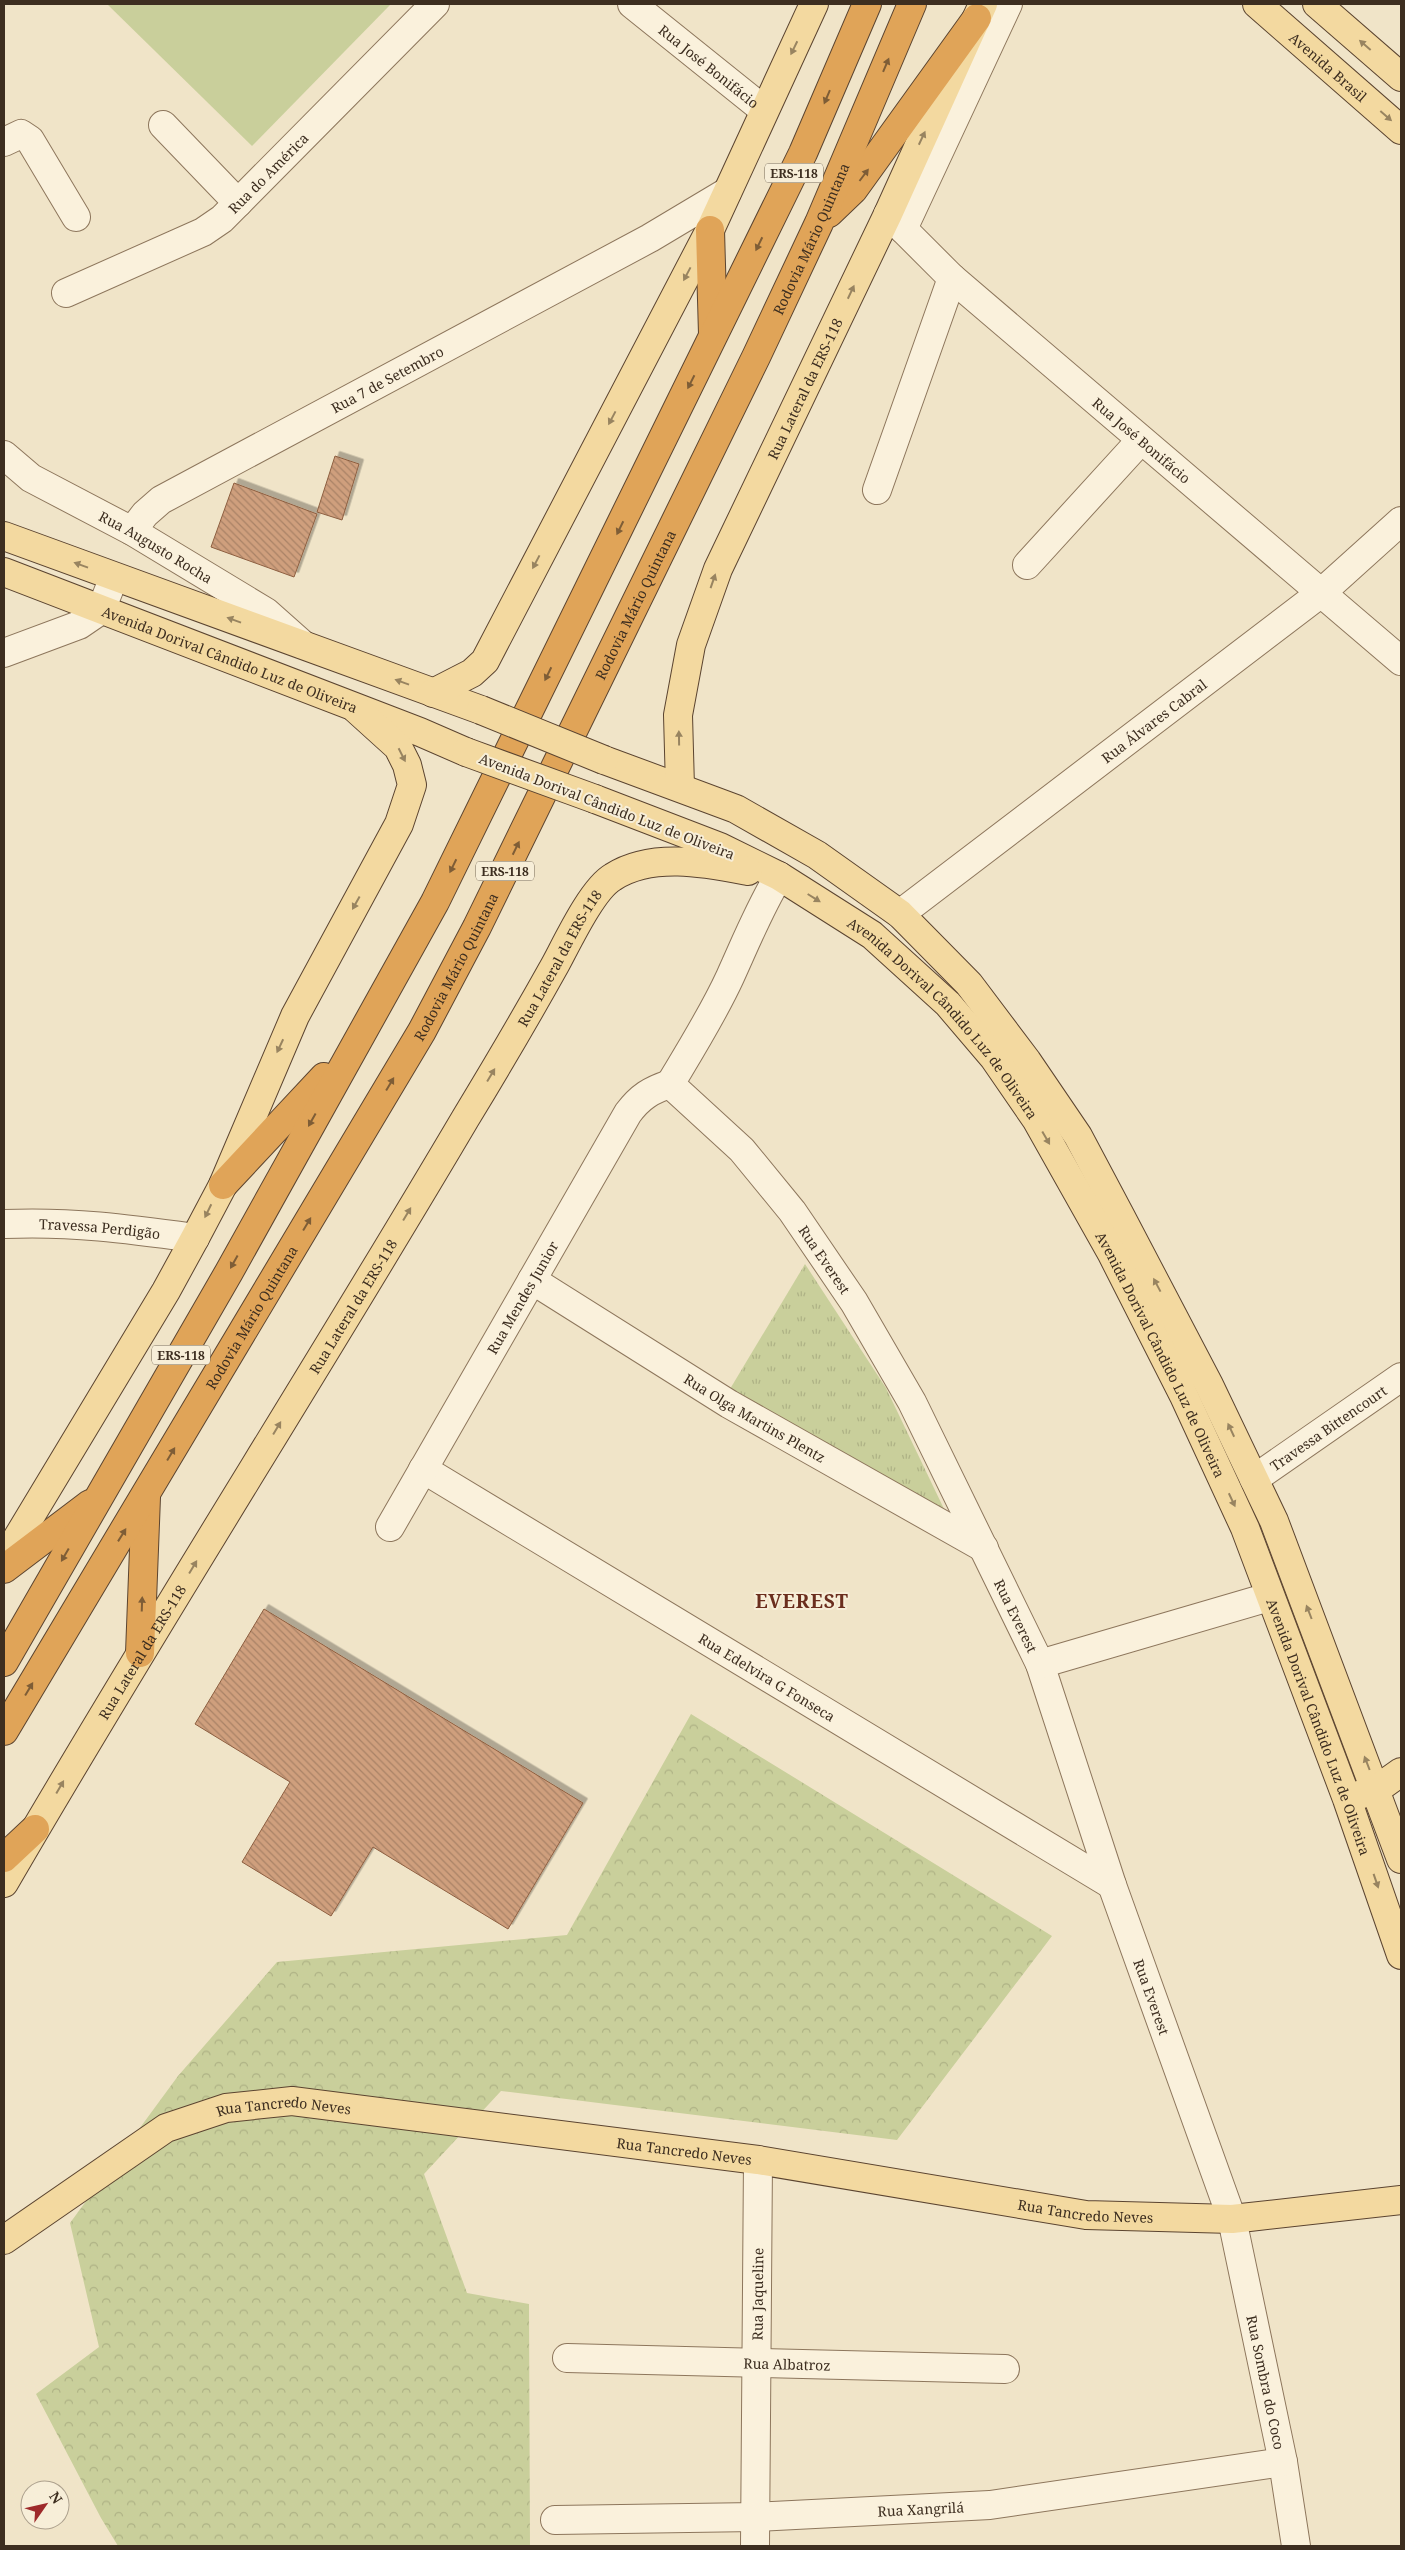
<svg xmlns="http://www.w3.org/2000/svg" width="1405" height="2550" font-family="'Noto Serif',serif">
	<defs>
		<pattern id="forest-crowns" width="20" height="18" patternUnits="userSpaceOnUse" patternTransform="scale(1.25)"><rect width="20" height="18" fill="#c9cf9b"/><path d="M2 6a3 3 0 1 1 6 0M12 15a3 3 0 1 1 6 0" fill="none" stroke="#aeb285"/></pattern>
		<pattern id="park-tufts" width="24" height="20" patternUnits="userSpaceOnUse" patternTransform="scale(1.25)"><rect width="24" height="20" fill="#c9cf9b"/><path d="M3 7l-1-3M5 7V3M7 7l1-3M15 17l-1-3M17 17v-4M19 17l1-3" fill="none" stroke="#aeb285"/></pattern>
		<pattern id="building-back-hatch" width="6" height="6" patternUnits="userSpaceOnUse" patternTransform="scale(1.25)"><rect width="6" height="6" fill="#cf9f7d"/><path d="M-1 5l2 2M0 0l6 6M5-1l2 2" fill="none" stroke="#a98266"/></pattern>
		<filter id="shadow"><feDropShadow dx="4.5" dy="-4.5" stdDeviation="0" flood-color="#0004"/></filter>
	</defs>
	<rect width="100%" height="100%" fill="#f0e4c8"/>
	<path fill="url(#forest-crowns)" d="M691,1714L1052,1936L897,2140L501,2091L424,2174L467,2293L529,2304L530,2546H118L101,2518L36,2394L99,2347L70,2223L178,2076L277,1962L567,1935Z"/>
	<path fill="url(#park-tufts)" d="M805,1264L886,1388L945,1511L730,1389Z"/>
	<path fill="#c9cf9b" d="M107,4H391L252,146Z"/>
	<g fill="url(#building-back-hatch)" stroke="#8d5f41" filter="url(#shadow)">
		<path d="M335,456L359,464L342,520L317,512Z"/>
		<path d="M234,483L317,514L294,577L211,547Z"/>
		<path d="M264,1609L583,1803L508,1929L373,1847L331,1916L242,1862L290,1782L195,1724Z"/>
	</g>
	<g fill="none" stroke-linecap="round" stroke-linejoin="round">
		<g stroke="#8d765c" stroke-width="30">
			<g id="minor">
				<path id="s1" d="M632,4L764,110"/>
				<path d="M163,125L238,203"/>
				<path d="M4,142L21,134L30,140L76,217"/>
				<path id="s2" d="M888,214L952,278L1401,661"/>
				<path d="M903,229L1008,4"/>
				<path id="s3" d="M66,293L203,232L222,219L435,4"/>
				<path id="s4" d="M4,455L31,478L132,531L266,612L302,644"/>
				<path d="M877,490L952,278"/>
				<path id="s5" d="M132,531L145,514L161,500L650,238L727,192"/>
				<path d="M1027,565L1141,440"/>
				<path d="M4,653L79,625L101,610L114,577"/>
				<path id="s6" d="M900,914L1321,593L1401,521"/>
				<path id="s7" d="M670,1084L742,1150L792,1211L854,1302L912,1402L1040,1664L1112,1885L1232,2219L1283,2462L1296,2546"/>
				<path d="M670,1084C691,1049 713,1014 730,977C746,942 759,909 779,876"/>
				<path id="s8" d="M4,1224C71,1221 129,1229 195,1238"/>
				<path id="s9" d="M532,1280L729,1404L984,1548"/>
				<path id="s10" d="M423,1469L1112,1885"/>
				<path id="s11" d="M1254,1479L1401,1377"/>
				<path id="s12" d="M390,1527L628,1113C640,1097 651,1090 670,1084"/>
				<path d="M1040,1664L1269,1597"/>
				<path id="s13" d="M567,2358L1005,2369"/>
				<path id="s14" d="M555,2520L755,2517L990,2505L1283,2462"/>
				<path id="s15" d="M755,2546L758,2160"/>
			</g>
		</g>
		<g stroke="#5b4430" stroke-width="30">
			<g id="major">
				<path id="s16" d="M1257,4L1401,130"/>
				<path d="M1317,4L1401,77"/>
				<path d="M4,536L481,710"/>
				<path id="s17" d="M4,572L420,732L466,752"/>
				<path d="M433,693L472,673L485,661L710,230L814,4"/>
				<path d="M604,760L736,809L817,855L900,914L969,984L1027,1061L1078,1136L1121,1217L1209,1385L1274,1521L1401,1859"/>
				<path id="s18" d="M680,787L678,715L691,645L718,569L888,214L983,4"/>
				<path id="s19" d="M595,799L720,847L779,876L872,935L948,1004L994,1058L1036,1119L1112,1254L1184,1396L1245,1528L1347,1799L1401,1955"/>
				<path d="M4,1560L166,1291L195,1238L223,1185L295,1016L399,824L412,785L407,765L398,747L356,709"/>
				<path d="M1359,1795L1377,1789L1401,1772"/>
				<path id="s20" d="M4,1883C153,1626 314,1375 465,1119C496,1068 526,1017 555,965C567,943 592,889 613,877C652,852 706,863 748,871"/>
				<path id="s21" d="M4,2240L166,2128L226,2108L292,2101L758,2160L1086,2215L1232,2219L1401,2200"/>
			</g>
		</g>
		<g stroke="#5b4430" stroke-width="30">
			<g id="highway">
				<path d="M829,213L853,190L977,18"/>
				<path d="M710,230L713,334"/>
				<path d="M223,1185L324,1077"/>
				<path d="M4,1569L90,1504"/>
				<path d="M140,1653L146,1497"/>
				<path d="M4,1662L229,1272L435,902L803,153L867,4"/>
				<path id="s22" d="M4,1731L422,1031L477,927L756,357L819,223L912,4"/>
				<path d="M4,1858L35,1829"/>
			</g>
		</g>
		<use href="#minor" stroke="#faf1dc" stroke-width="28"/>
		<use href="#major" stroke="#f3d9a0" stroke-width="28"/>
		<use href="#highway" stroke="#e0a458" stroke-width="28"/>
		<g stroke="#5b4430" stroke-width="30" stroke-linecap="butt">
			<g id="major-bridge">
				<path d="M481,710L604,760"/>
				<path d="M466,752L595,799"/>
			</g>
		</g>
		<use href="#major-bridge" stroke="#f3d9a0" stroke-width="28"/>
	</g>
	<defs><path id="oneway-solid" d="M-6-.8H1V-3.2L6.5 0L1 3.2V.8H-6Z" transform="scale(1.25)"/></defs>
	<g fill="#988460">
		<use href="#oneway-solid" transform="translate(1365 45) rotate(-139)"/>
		<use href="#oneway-solid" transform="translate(794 48) rotate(116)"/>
		<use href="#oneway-solid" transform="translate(1386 116) rotate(41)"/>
		<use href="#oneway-solid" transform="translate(922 138) rotate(-65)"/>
		<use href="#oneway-solid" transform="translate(687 274) rotate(118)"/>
		<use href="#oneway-solid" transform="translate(851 292) rotate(-65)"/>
		<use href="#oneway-solid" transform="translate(612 418) rotate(118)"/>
		<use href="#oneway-solid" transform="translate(536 562) rotate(118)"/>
		<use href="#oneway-solid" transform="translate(81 565) rotate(-160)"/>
		<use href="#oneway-solid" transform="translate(713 581) rotate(-71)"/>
		<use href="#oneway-solid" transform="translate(234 620) rotate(-160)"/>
		<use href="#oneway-solid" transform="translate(402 682) rotate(-160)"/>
		<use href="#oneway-solid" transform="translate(679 738) rotate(-91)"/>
		<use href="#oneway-solid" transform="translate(402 755) rotate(63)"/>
		<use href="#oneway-solid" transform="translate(814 898) rotate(32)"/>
		<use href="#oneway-solid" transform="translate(356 903) rotate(119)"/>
		<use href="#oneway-solid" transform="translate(280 1046) rotate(115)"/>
		<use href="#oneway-solid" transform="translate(491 1075) rotate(-59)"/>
		<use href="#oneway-solid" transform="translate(1046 1138) rotate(60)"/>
		<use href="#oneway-solid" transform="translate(208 1211) rotate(116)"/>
		<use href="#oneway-solid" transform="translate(407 1214) rotate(-59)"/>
		<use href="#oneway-solid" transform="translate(1157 1285) rotate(-118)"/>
		<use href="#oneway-solid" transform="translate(277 1428) rotate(-59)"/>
		<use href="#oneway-solid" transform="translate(1231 1430) rotate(-115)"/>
		<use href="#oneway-solid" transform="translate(1232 1500) rotate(65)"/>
		<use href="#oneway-solid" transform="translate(193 1567) rotate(-59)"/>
		<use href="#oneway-solid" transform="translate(1309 1612) rotate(-111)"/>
		<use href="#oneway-solid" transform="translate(1367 1763) rotate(-111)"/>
		<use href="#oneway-solid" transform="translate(60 1787) rotate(-60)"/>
		<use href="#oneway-solid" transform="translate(1376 1881) rotate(71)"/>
	</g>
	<g fill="#7e5d36">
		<use href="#oneway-solid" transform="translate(886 65) rotate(-67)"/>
		<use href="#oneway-solid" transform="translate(827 97) rotate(113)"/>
		<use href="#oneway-solid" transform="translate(864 175) rotate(-53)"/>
		<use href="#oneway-solid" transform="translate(759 244) rotate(116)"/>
		<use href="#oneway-solid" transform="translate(691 382) rotate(117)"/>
		<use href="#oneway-solid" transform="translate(620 528) rotate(116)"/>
		<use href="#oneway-solid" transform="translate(548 674) rotate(116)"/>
		<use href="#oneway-solid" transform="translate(516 848) rotate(-64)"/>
		<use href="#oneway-solid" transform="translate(453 866) rotate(116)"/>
		<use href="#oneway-solid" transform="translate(390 1084) rotate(-59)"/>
		<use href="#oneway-solid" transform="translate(312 1120) rotate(119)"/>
		<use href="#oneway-solid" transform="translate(307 1224) rotate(-59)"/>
		<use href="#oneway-solid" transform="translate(234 1262) rotate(119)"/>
		<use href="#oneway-solid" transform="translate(171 1454) rotate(-59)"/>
		<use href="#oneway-solid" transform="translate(122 1535) rotate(-58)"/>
		<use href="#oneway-solid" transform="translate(65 1555) rotate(120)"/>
		<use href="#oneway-solid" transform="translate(142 1604) rotate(-88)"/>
		<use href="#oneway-solid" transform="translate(29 1689) rotate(-59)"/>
	</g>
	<g text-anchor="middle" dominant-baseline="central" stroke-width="4" stroke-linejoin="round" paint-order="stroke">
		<g fill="#f7eed8" stroke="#756857" stroke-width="1">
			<rect x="765" y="163.5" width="58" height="19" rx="4"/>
			<rect x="476" y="861.5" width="58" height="19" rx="4"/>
			<rect x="152" y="1345.5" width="58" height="19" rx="4"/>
		</g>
		<g font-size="12" font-weight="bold" fill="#3d2e20">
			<text x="794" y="173">ERS-118</text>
			<text x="505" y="871">ERS-118</text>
			<text x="181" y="1355">ERS-118</text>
		</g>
		<g font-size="14" fill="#3d2e20" stroke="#f7eed8">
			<text stroke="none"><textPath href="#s1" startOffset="99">Rua José Bonifácio</textPath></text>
			<text stroke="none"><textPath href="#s16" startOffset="95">Avenida Brasil</textPath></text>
			<text stroke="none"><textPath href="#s3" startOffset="238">Rua do América</textPath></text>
			<text stroke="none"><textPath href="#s22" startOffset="1698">Rodovia Mário Quintana</textPath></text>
			<text stroke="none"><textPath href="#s5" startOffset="299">Rua 7 de Setembro</textPath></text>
			<text stroke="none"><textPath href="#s18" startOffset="424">Rua Lateral da ERS-118</textPath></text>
			<text stroke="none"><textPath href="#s2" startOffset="340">Rua José Bonifácio</textPath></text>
			<text stroke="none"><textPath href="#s4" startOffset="178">Rua Augusto Rocha</textPath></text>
			<text stroke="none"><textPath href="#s22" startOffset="1292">Rodovia Mário Quintana</textPath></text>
			<text stroke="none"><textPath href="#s17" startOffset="242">Avenida Dorival Cândido Luz de Oliveira</textPath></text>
			<text stroke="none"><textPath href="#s6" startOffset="319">Rua Álvares Cabral</textPath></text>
			<text transform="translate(607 806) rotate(21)">Avenida Dorival Cândido Luz de Oliveira</text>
			<text stroke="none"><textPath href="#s20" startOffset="1079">Rua Lateral da ERS-118</textPath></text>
			<text stroke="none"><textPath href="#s22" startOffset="888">Rodovia Mário Quintana</textPath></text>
			<text stroke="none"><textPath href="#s19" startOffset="419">Avenida Dorival Cândido Luz de Oliveira</textPath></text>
			<text stroke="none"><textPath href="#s8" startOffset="96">Travessa Perdigão</textPath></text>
			<text stroke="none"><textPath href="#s7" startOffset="235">Rua Everest</textPath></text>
			<text stroke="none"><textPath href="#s12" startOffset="265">Rua Mendes Junior</textPath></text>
			<text stroke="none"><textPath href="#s20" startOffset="674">Rua Lateral da ERS-118</textPath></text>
			<text stroke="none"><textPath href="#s22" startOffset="482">Rodovia Mário Quintana</textPath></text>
			<text stroke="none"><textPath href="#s19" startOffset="824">Avenida Dorival Cândido Luz de Oliveira</textPath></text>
			<text stroke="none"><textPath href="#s9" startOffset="262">Rua Olga Martins Plentz</textPath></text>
			<text stroke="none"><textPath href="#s11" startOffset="90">Travessa Bittencourt</textPath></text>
			<text stroke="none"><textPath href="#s7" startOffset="640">Rua Everest</textPath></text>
			<text stroke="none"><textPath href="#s20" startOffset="269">Rua Lateral da ERS-118</textPath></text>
			<text stroke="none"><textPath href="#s10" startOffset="402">Rua Edelvira G Fonseca</textPath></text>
			<text stroke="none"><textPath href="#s19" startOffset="1229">Avenida Dorival Cândido Luz de Oliveira</textPath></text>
			<text stroke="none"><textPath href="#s7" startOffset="1045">Rua Everest</textPath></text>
			<text stroke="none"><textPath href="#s21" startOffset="318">Rua Tancredo Neves</textPath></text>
			<text stroke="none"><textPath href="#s21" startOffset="722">Rua Tancredo Neves</textPath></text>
			<text stroke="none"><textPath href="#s21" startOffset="1128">Rua Tancredo Neves</textPath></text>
			<text stroke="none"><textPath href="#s15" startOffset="252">Rua Jaqueline</textPath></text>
			<text stroke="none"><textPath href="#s13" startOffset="220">Rua Albatroz</textPath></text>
			<text stroke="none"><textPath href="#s7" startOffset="1448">Rua Sombra do Coco</textPath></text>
			<text stroke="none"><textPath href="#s14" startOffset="366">Rua Xangrilá</textPath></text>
		</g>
		<g font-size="19" font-weight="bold" letter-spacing="1" fill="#6b2e1e" stroke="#f7eed8">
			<text x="802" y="1601">EVEREST</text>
		</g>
	</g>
	<rect width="1405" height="2550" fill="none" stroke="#3d2e20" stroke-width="10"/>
	<g transform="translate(45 2505) rotate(56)"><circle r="24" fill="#f7eed8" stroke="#ada18e"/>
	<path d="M0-4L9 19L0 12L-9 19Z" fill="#9e2a2b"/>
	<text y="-8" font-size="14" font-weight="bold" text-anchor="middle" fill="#3d2e20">N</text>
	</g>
</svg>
